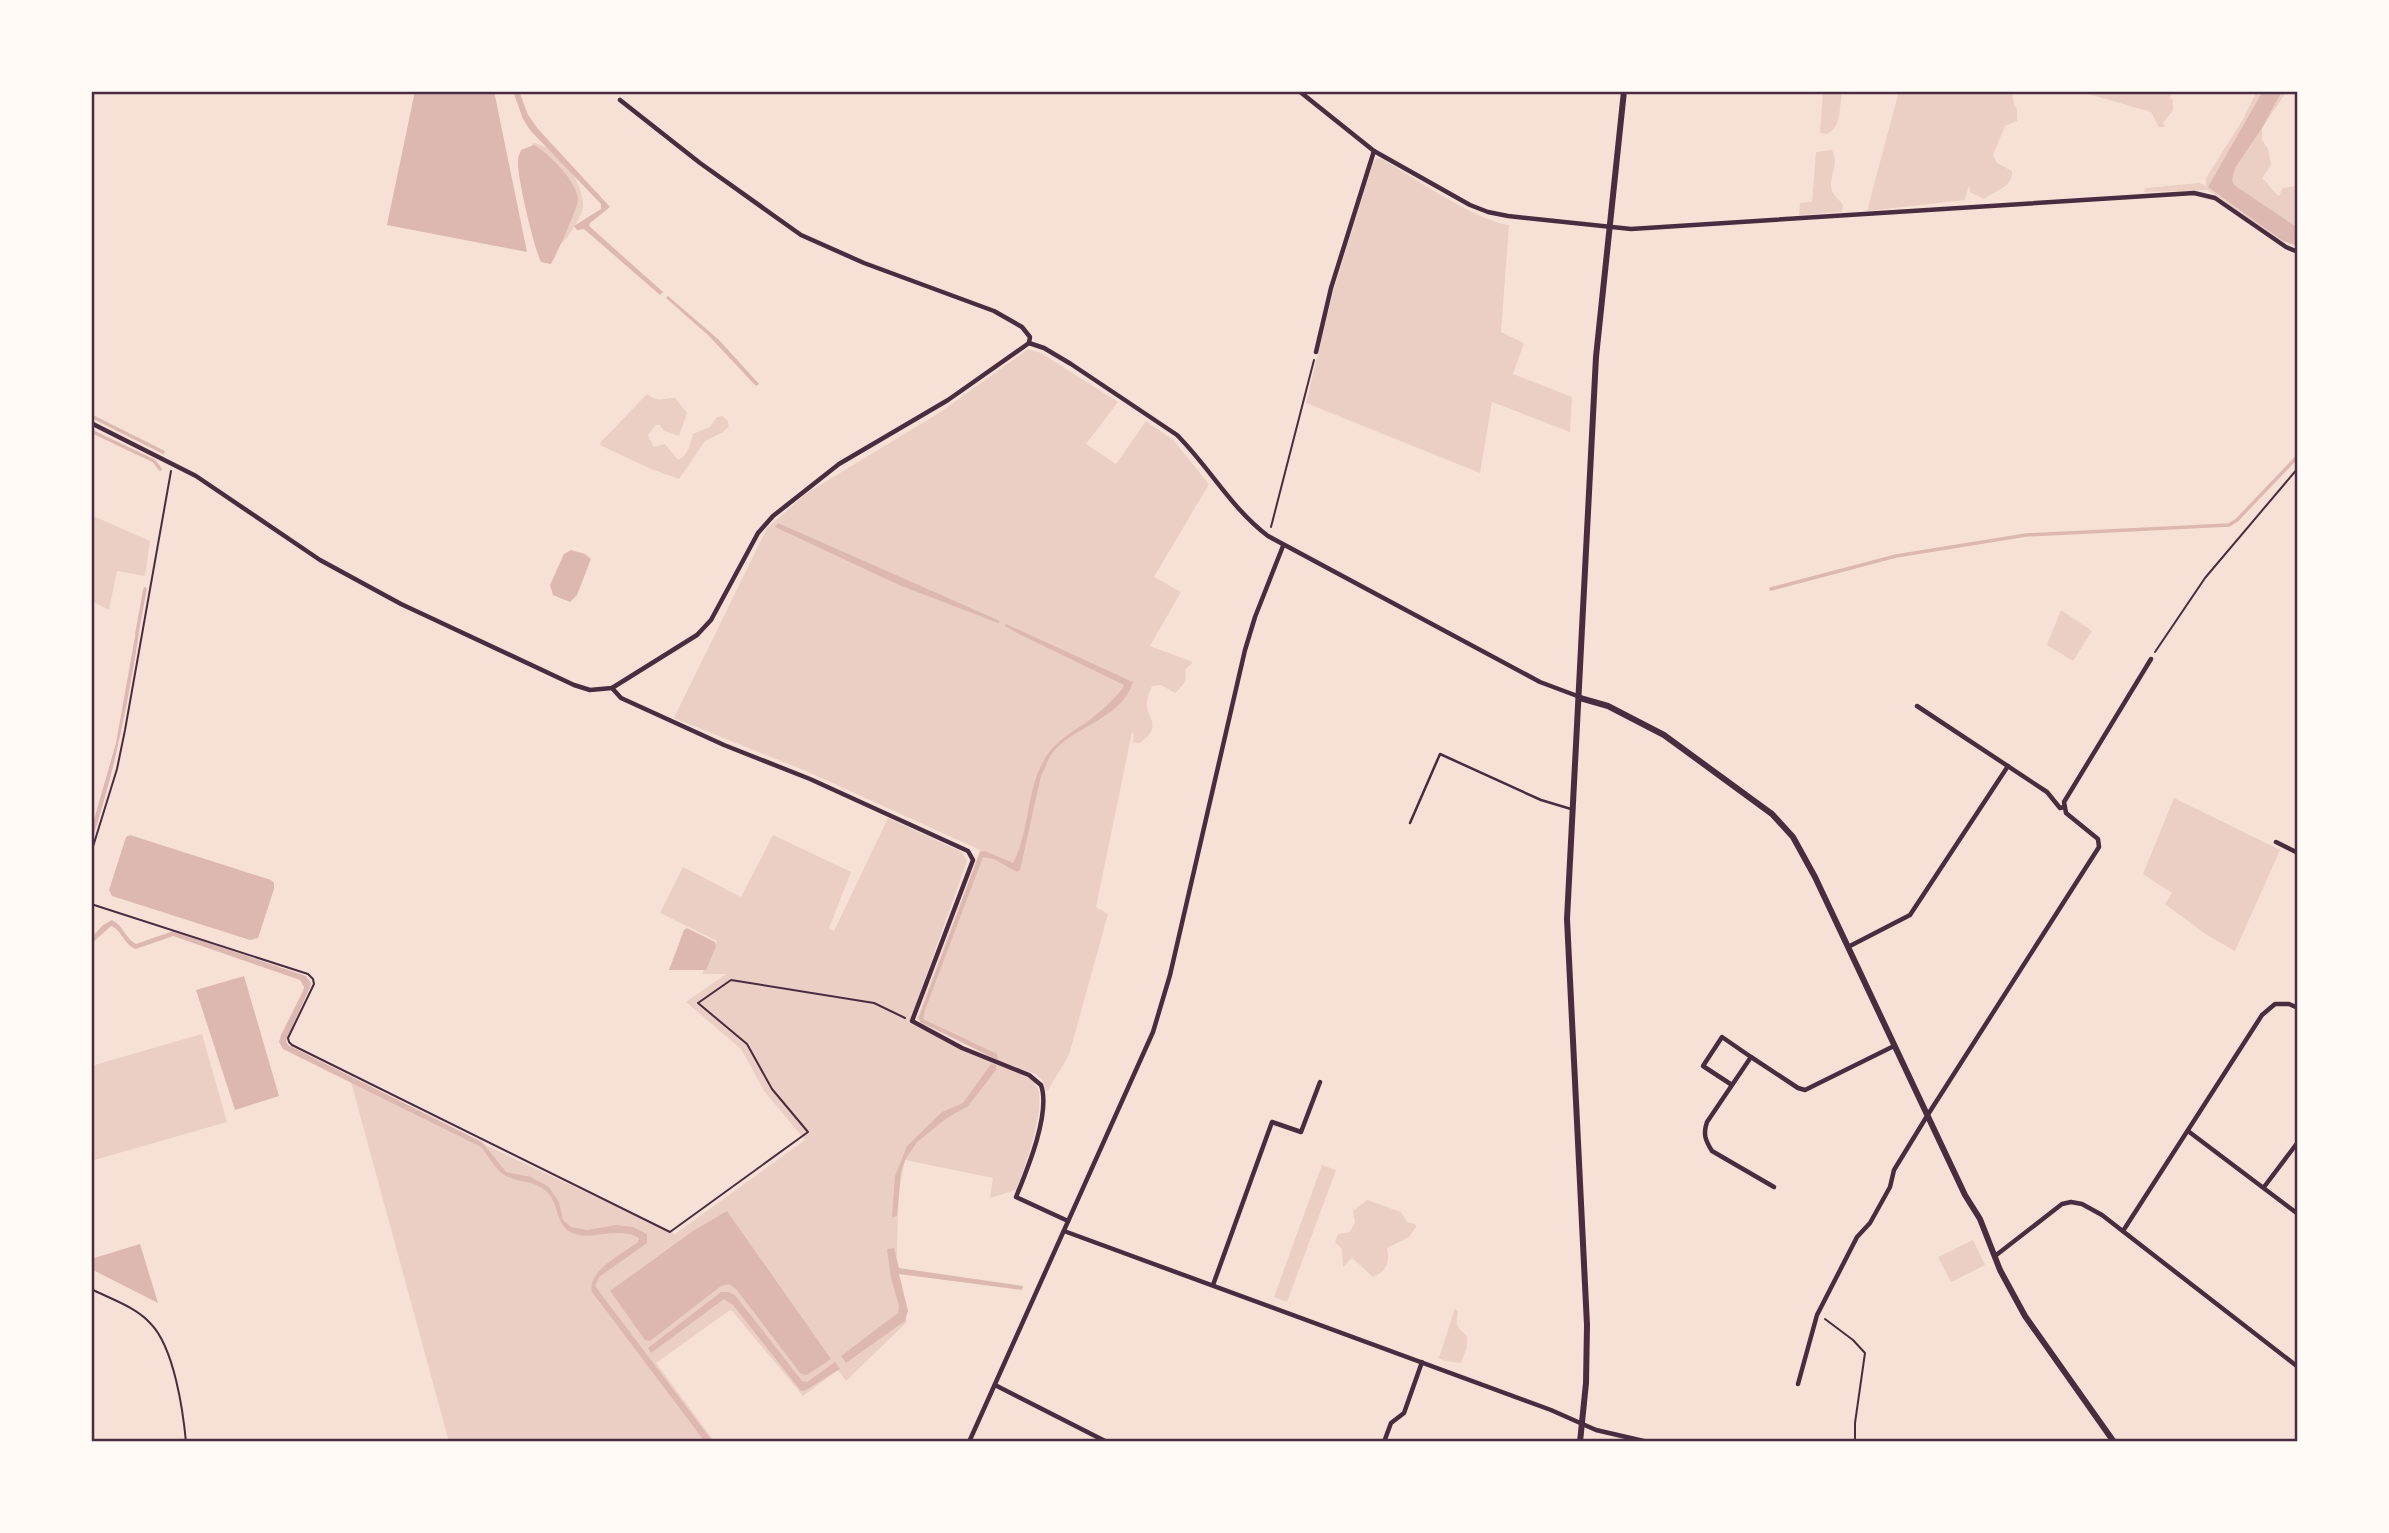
<svg xmlns="http://www.w3.org/2000/svg" width="2389" height="1533" font-family="'DejaVu Sans',sans-serif">
	<rect width="100%" height="100%" fill="#f7e1d7"/>
	<g fill="#ebcfc5">
		<path d="M1823,91H1843C1838,107 1843,126 1827,134L1820,133Z"/>
		<path d="M1899,91H2012L2014,105L2017,109V121L2005,126L1993,155L1997,163L2012,171C2013,188 1995,190 1984,199L1970,192L1969,185L1965,200L1867,211Z"/>
		<path d="M2078,91H2172L2170,98L2173,100V110L2163,123L2165,127H2159L2151,112Z"/>
		<path d="M2257,91H2287L2262,128V140L2268,149L2271,165L2262,178C2269,184 2271,190 2279,196L2283,188L2295,186L2296,201L2298,203V247L2276,238L2208,190L2144,192L2145,188L2199,183L2206,186V178L2242,121Z"/>
		<path d="M533,143C559,146 584,183 583,207C582,216 568,238 562,243L557,242L531,151Z"/>
		<path d="M1832,150C1840,166 1828,176 1832,191C1834,196 1840,200 1843,205L1842,212L1799,215L1800,203L1812,202L1816,152Z"/>
		<path d="M1377,158L1382,159C1413,177 1476,221 1509,225L1501,332L1524,343L1513,374L1572,397L1570,432L1492,402L1480,473L1306,403L1333,292L1373,163Z"/>
		<path d="M1028,349L1041,353L1118,402L1086,444L1116,464L1146,421L1173,440L1209,484L1154,577L1181,592L1150,646L1193,662L1185,670C1188,681 1182,686 1175,693L1161,685L1152,686C1150,691 1147,698 1147,703C1146,719 1164,725 1140,743L1133,742L1134,734L1132,732L1096,907L1108,914L1069,1055L1047,1092L1042,1080L1036,1074L992,1058L917,1019L980,850L806,771L674,718L767,528L807,493L942,411Z"/>
		<path d="M647,394C661,404 662,397 675,398L687,413L679,436L664,431L660,425H656L648,435L654,447L665,444L678,460C688,456 690,444 693,434L710,427L717,417L722,416L727,420L729,426L723,432L705,441L679,479L651,469L600,445L601,442Z"/>
		<path d="M91,515L150,541L145,576L117,571L109,610L91,601Z"/>
		<path d="M2061,610L2092,631L2073,661L2047,645Z"/>
		<path d="M2174,798L2280,850L2235,951L2207,935L2165,904L2172,893L2143,874Z"/>
		<path d="M888,818L962,852L967,861L909,1023L1025,1076C1030,1079 1035,1082 1037,1087C1047,1107 1024,1170 1016,1190L990,1198L993,1178L905,1160L899,1190L896,1276L907,1322L846,1381L838,1370L803,1396L733,1312L730,1310L656,1363L715,1442H449L351,1082L675,1234L805,1140L764,1091L741,1049L686,1002L726,974H702L717,941L660,913L683,867L741,897L773,835L851,872L829,928L834,931Z"/>
		<path d="M202,1034L227,1122L91,1161V1066Z"/>
		<path d="M1322,1165L1336,1170L1287,1302L1274,1297Z"/>
		<path d="M1367,1200L1401,1212L1407,1222L1415,1224L1416,1227L1409,1237L1387,1248C1390,1262 1387,1271 1373,1277L1352,1258L1343,1267L1342,1249L1335,1242L1338,1234L1350,1232L1355,1222L1353,1211Z"/>
		<path d="M1973,1240L1985,1265L1951,1282L1938,1257Z"/>
		<path d="M1455,1308L1458,1312C1455,1324 1457,1328 1467,1336V1347L1461,1363L1445,1361L1439,1358Z"/>
	</g>
	<g fill="#dcb8b0">
		<path d="M415,91H494L527,252L387,225Z"/>
		<path d="M513,91H519L528,115L538,129L610,207L590,223L589,226L663,292L660,295L584,229L577,230L574,226L601,209V204L530,130L523,119Z"/>
		<path d="M2263,91H2282L2262,128L2235,168L2232,180L2234,185L2298,228V246L2283,241L2208,187Z"/>
		<path d="M534,145C548,152 577,182 578,199C579,205 555,258 551,264L541,262C534,248 516,173 518,160C518,156 520,153 521,150Z"/>
		<path d="M668,296L719,340L759,384L756,386L709,336L666,298Z"/>
		<path d="M778,523L1000,621L998,623L899,585L775,527Z"/>
		<path d="M571,550L585,554L591,559L577,595L570,602L553,595L550,585L564,554Z"/>
		<path d="M1006,624L1133,682C1122,718 1077,725 1054,751C1048,758 1045,768 1041,776L1020,870L1017,872L994,859L983,857L925,1010L923,1019L997,1054L998,1060L920,1022L919,1017L980,852L985,851L1013,863C1030,831 1026,791 1044,760C1055,740 1075,731 1092,718C1104,709 1114,699 1123,688L1124,685L1019,634L1005,626Z"/>
		<path d="M136,631L139,633C128,704 114,774 91,843V830L116,743Z"/>
		<path d="M130,835L271,880L274,883V889L258,938L250,940L112,896L109,890L126,837Z"/>
		<path d="M112,920C123,925 125,938 136,944L173,931L306,976L311,983L310,987L286,1041L288,1045L482,1142L506,1172L531,1177L549,1187L559,1202L563,1220L571,1227L587,1230L616,1225L633,1227L647,1234V1243L599,1277L595,1286L713,1442H705L592,1292C587,1270 623,1254 638,1242L639,1238C615,1225 591,1243 570,1232C555,1223 559,1202 546,1191C534,1180 519,1183 506,1176C496,1171 488,1155 481,1147L283,1049L279,1042L281,1035L303,991L304,987L300,980L173,936L136,949C124,945 122,930 111,926L91,944V938L103,925Z"/>
		<path d="M687,928L715,942L716,946L706,970H669L684,930Z"/>
		<path d="M244,976L279,1096L235,1110L196,990Z"/>
		<path d="M991,1064L996,1065V1070L968,1106L947,1118L917,1142L905,1160L901,1172L897,1216L892,1217L895,1176L907,1146L942,1112L963,1103Z"/>
		<path d="M727,1211L831,1359L807,1375L801,1374L736,1289L729,1284L721,1286L650,1341L645,1340L610,1291L693,1231Z"/>
		<path d="M140,1244L158,1303L91,1269V1259Z"/>
		<path d="M894,1248L899,1268L1023,1286L1022,1290L899,1274L908,1311L905,1321L846,1363L841,1356L898,1313L899,1306L891,1278L887,1249Z"/>
		<path d="M721,1292H728L735,1295L802,1381L807,1382L835,1362L840,1369L806,1390L801,1391L733,1305L724,1299L651,1353L648,1348Z"/>
	</g>
	<g fill="none" stroke-linecap="round" stroke-linejoin="round">
		<g stroke="#dcb8b0" stroke-width="3.5">
			<path d="M91,416L163,452"/>
			<path d="M91,431L154,461L160,469"/>
			<path d="M1771,589L1896,556L2026,535L2229,525L2237,520L2298,456"/>
			<path d="M137,633L145,589"/>
		</g>
		<g stroke="#4a2c40" stroke-width="2">
			<path d="M1271,527L1314,360"/>
			<path d="M2155,652L2205,578L2298,468"/>
			<path d="M91,853L117,769L125,730L171,471"/>
			<path d="M91,904L308,974L313,979L314,984L288,1038L289,1042L292,1045L670,1232L808,1132L772,1089L747,1044L698,1003L731,980L874,1003L905,1018"/>
			<path d="M91,1289C111,1299 136,1307 151,1324C174,1348 183,1410 186,1442"/>
			<path d="M1825,1319L1853,1340L1865,1353L1855,1423V1442"/>
		</g>
		<path stroke="#4a2c40" stroke-width="2.5" d="M1410,823L1440,754L1541,800L1571,809"/>
		<g stroke="#4a2c40" stroke-width="4.5">
			<path d="M1299,91L1374,151L1470,205L1488,212L1508,216L1631,229L2194,193L2215,198L2286,247L2298,252"/>
			<path d="M620,100L700,163L801,235L864,263L994,311L1022,327L1030,337L1029,343"/>
			<path d="M1029,343L1044,348L1071,364L1177,435C1210,468 1231,508 1268,536L1540,682L1580,697"/>
			<path d="M1316,352L1331,288L1374,151"/>
			<path d="M91,423L196,476L320,560L401,604L574,685L590,690L612,688L697,635L711,620L758,533L773,516L839,464L948,400L1029,343"/>
			<path d="M612,688L621,698L724,745L810,779L968,851L973,860L912,1021L962,1048L1029,1075L1041,1085C1051,1113 1027,1170 1016,1197L1068,1221"/>
			<path d="M1917,706L2047,792L2060,808L2064,807"/>
			<path d="M2276,842L2298,853"/>
			<path d="M1848,947L1910,915L2008,766"/>
			<path d="M1751,1057L1798,1088L1805,1090L1894,1046"/>
			<path d="M1732,1085L1703,1066L1722,1037L1751,1057L1707,1122C1703,1134 1705,1140 1712,1151L1774,1187"/>
			<path d="M2188,1131L2298,1214"/>
			<path d="M2264,1187L2298,1142"/>
			<path d="M1064,1231L1551,1410L1596,1430L1648,1442"/>
			<path d="M2123,1231L2262,1015L2275,1004H2289L2298,1008"/>
			<path d="M1995,1256L2062,1204L2071,1202L2082,1204L2102,1215L2298,1367"/>
			<path d="M1213,1285L1272,1122L1301,1132L1320,1082"/>
			<path d="M1798,1384L1817,1315L1857,1237L1870,1223L1890,1187L1894,1170L1927,1116L2099,847L2098,839L2066,813L2064,802L2151,659"/>
			<path d="M995,1385L1107,1442"/>
			<path d="M969,1442L1153,1032L1170,975L1245,650L1255,617L1283,546"/>
			<path d="M1384,1442L1391,1423L1404,1413L1422,1362"/>
		</g>
		<path stroke="#4a2c40" stroke-width="6" d="M1580,698L1608,706L1664,735L1772,814L1793,837L1815,877L1965,1195L1980,1219L2000,1270L2025,1316L2114,1442"/>
		<path stroke="#4a2c40" stroke-width="6" d="M1580,1442L1586,1383L1587,1325L1567,919L1596,357L1624,91"/>
	</g>
	<rect width="2389" height="1533" fill="none" stroke="#fffaf5" stroke-width="186"/>
	<rect x="93" y="93" width="2203" height="1347" fill="none" stroke="#4a2c40" stroke-width="2.5"/>
</svg>
